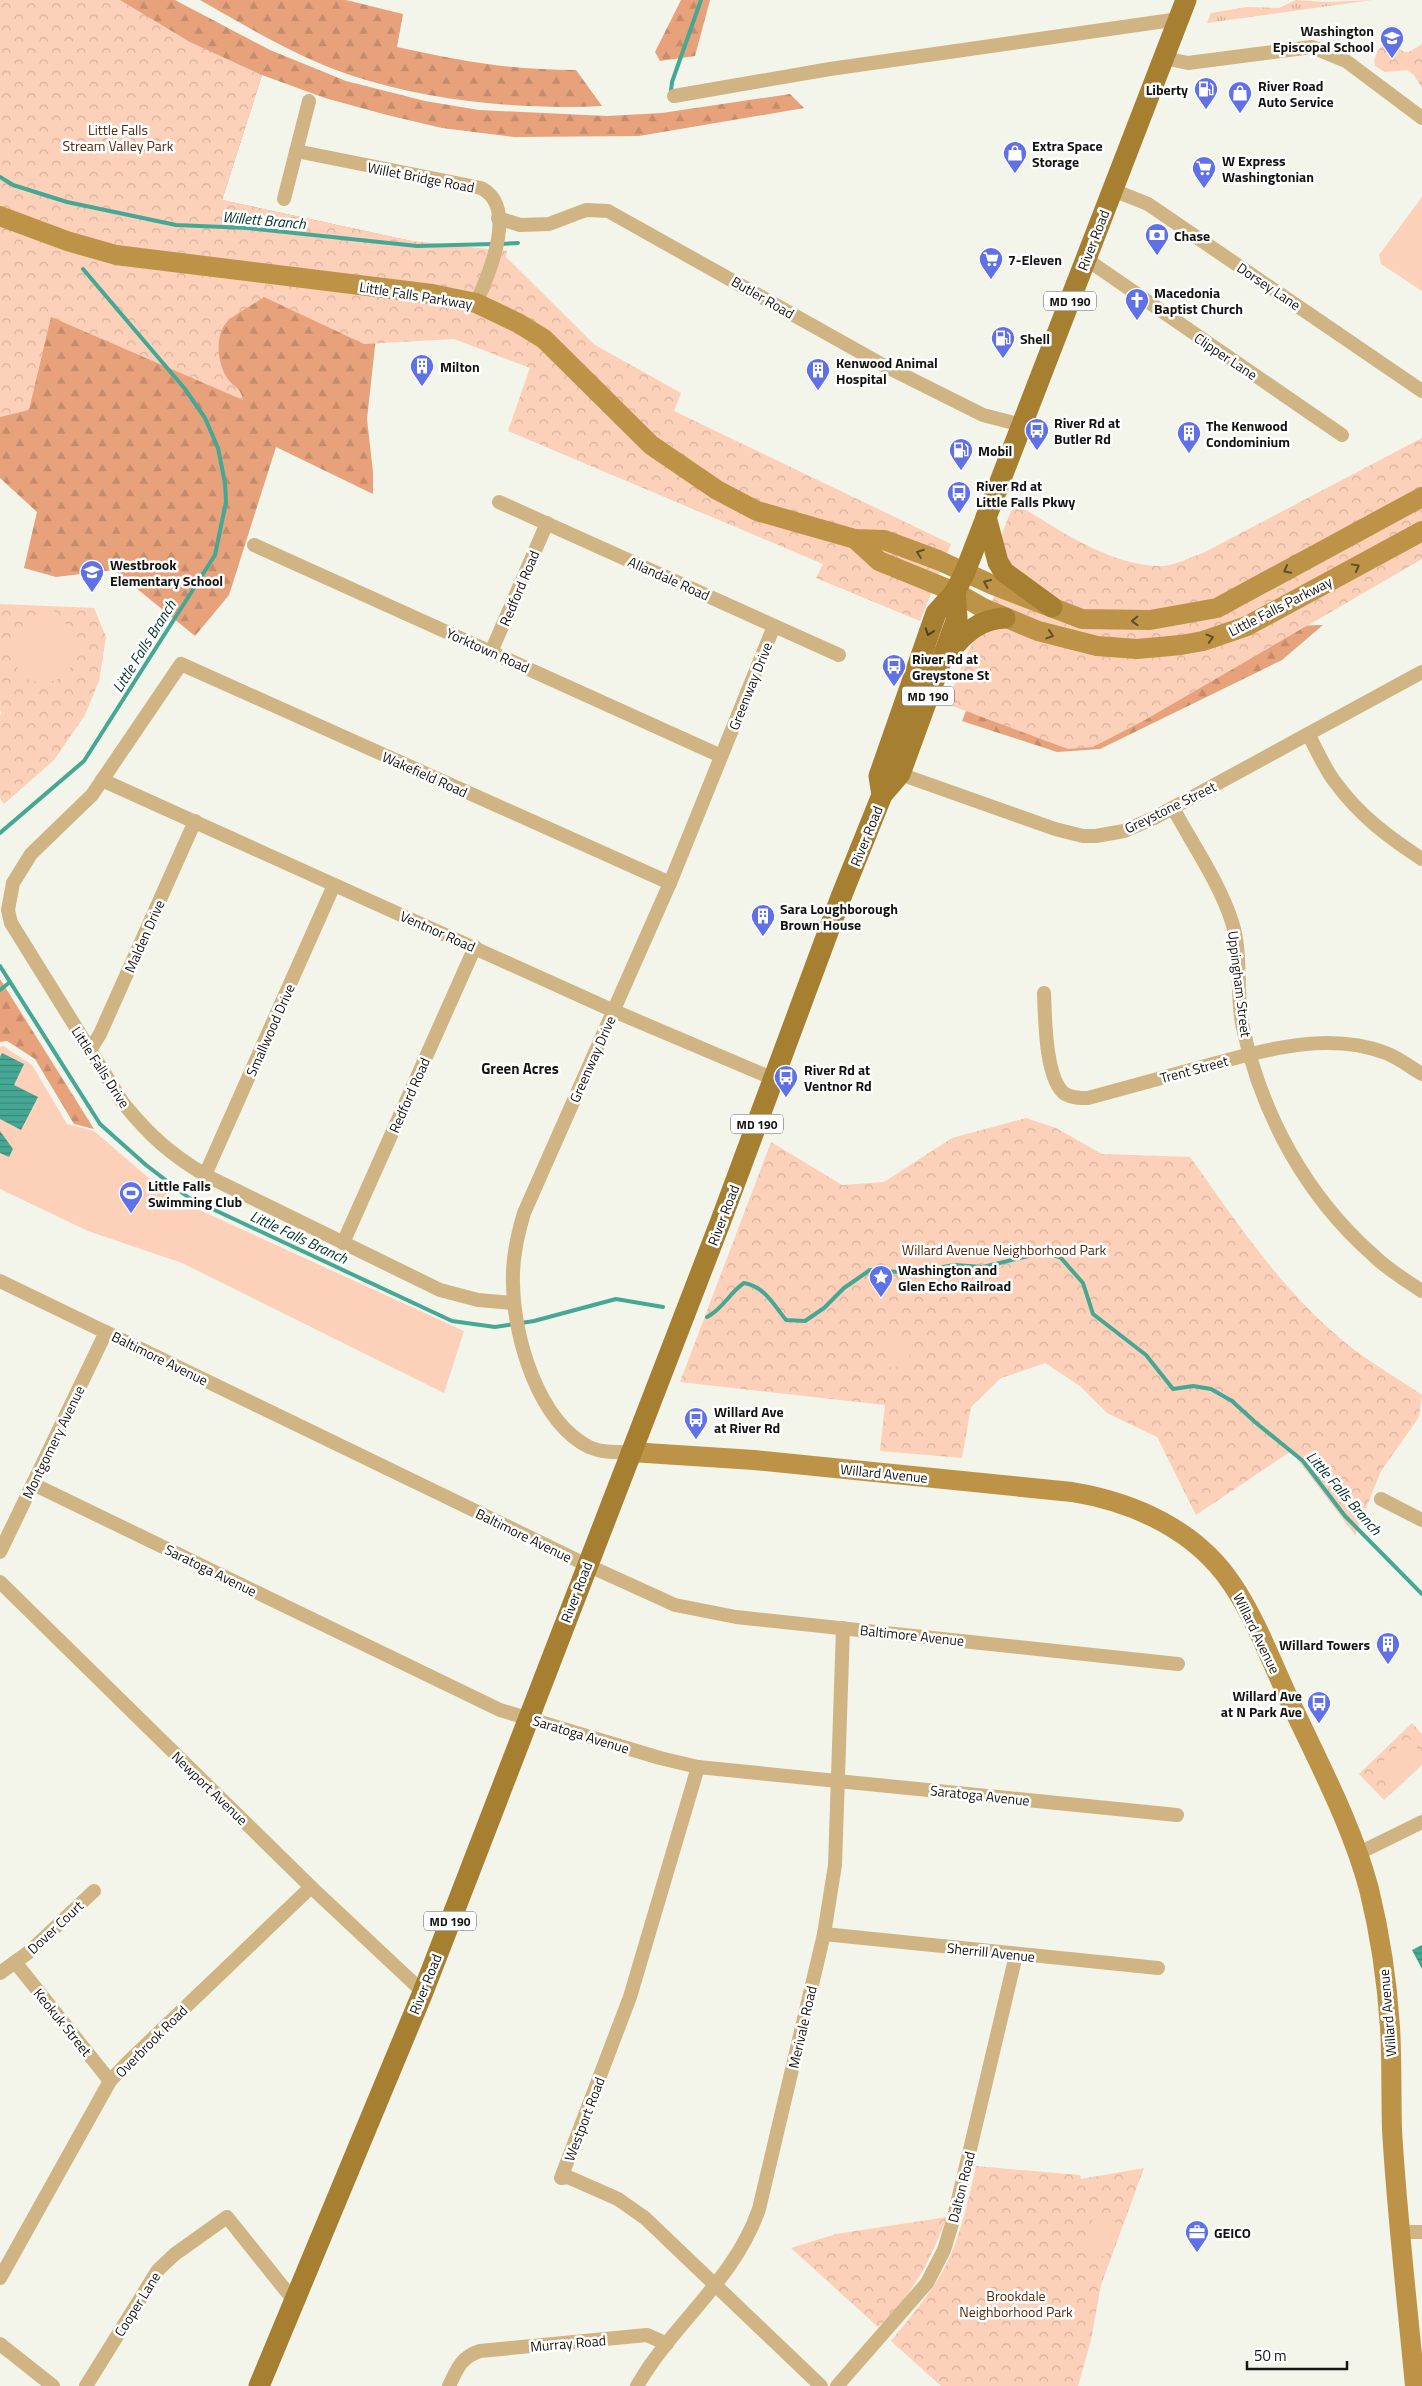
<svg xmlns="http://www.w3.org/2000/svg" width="1422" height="2386" font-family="'Titillium Web',sans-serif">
	<defs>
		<pattern id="grass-tufts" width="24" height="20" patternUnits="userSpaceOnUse" patternTransform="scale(1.25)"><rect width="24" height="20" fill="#fcd0b9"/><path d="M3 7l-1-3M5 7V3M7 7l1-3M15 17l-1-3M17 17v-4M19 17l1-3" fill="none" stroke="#d7b29e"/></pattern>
		<pattern id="forest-firs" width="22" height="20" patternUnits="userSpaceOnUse" patternTransform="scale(1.25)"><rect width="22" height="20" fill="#e7a27c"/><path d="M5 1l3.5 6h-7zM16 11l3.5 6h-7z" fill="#c58b6a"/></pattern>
		<pattern id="park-crowns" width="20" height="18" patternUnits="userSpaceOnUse" patternTransform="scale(1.25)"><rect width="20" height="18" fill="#fcd0b9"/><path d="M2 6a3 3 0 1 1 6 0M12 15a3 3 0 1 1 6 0" fill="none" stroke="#d7b29e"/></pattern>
		<pattern id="water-rules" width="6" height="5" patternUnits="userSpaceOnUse" patternTransform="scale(1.25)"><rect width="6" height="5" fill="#45a894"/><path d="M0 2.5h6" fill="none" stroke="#388877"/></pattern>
	</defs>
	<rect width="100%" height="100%" fill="#f3f4ea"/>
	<path fill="url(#grass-tufts)" d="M1296,0L1326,2L1372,0L1207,23L1211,13L1247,7L1279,8Z"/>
	<g fill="url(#forest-firs)">
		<path d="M0,0H175L270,50L346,81L425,101L479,110L607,116L662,113L790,94L804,108L639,136L514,137L442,128L387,115L325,98L262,75L222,200L481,256L376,337L367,419L373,472V494L276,447L229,595L195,636L114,570L56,577L24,568L37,512L0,478Z"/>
		<path d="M200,0H346L403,14L397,47C461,61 510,70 576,70L602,106C522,110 427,101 350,75C297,57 249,28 200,0Z"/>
		<path d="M681,0H710L695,56L660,61L655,52Z"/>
		<path d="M1323,625L1282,660L1100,749L1057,752L962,721L996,634Z"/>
		<path d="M0,979L94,1129L74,1124L35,1059L7,1041L0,1042Z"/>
	</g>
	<g fill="url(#park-crowns)">
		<path d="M0,0H120L190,42L262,75L222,200L412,241L507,251L506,257L595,345L681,393L674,411L951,544L920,621L816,578L823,564L508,431L530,368L454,339L364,344L264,297C253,305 238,312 228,321C214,334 217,365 228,379C235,389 240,386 243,400L51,317L29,410L0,417Z"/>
		<path d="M1387,43L1395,45L1404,52H1409L1422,44V88L1414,75L1407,70L1385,72L1375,66L1374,61C1377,53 1378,47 1387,43Z"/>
		<path d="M1422,438V559L1145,720L1093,747L1068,749L947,704L962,665L1006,572L1000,539L1014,503C1059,529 1110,567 1163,566C1176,565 1191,557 1203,553Z"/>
		<path d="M0,604L94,608L106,637L99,681L85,715L54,760L4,804L0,798V715L2,713L0,711Z"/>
		<path d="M1026,1118L1056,1128L1102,1154L1190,1157C1238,1224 1286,1297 1352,1348C1374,1365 1399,1379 1422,1395L1419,1417L1381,1471L1355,1535L1291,1451L1196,1515L1157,1437L1107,1413L1080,1386L1045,1363L1001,1378L971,1407L962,1458L880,1451L885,1405L680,1382L771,1142L842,1185L884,1182L952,1138Z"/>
		<path d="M1412,1723L1422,1734V1765L1384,1800L1359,1774Z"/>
		<path d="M976,2166L1080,2175L1081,2179L1144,2168L1101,2285L1091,2340L1078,2386H941L891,2341C911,2316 935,2289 949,2259C962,2230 969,2197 976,2166Z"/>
		<path d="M947,2217C929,2262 914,2294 878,2327L791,2248L836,2234Z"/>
	</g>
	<g fill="#fcd0b9">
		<path d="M1422,197V291L1381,264L1379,255Z"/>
		<path d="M54,611L79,638C71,649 77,665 64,676C59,680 52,681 46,682C4,688 0,614 54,611Z"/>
		<path d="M3,1046L32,1065L67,1124L94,1131L171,1197L464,1331L444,1393L182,1263L88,1231L0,1189V1047Z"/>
		<path d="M906,1339L911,1364L887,1368L883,1344Z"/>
		<path d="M1408,1737L1422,1754L1389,1786L1374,1770Z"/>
		<path d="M1095,2214L1119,2224L1105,2257L1081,2247Z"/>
		<path d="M985,2299L1022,2302L1020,2322L984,2319Z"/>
	</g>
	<g fill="url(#water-rules)">
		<path d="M2,1053L24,1064L14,1085L38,1097L21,1130L0,1119V1057Z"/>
		<path d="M0,1131L13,1149L9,1157L0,1153Z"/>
		<path d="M1422,1945V1969L1412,1950Z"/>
	</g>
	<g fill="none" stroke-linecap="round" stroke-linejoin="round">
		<g stroke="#45a894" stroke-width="4">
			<path d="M671,91L672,82L701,0"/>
			<path d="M0,177L13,185L67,202L176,225L247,228L417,246L493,244"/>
			<path d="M500,244L518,243"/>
			<path d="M0,833L84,761L215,555L226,502L225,483L218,448L205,418L185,389L83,269"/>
			<path d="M0,966L100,1124L146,1165L189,1198L452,1321L495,1327L534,1321L616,1299L663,1307"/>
			<path d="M0,990L10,982"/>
			<path d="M707,1317C724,1308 729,1293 744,1283C764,1286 774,1305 786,1320L805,1321L824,1308L844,1288L870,1270L913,1273L954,1265L983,1267L1045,1252L1061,1258L1083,1283L1093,1314L1146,1355L1173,1389L1193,1386L1211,1389L1232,1401L1255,1422L1303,1461L1345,1516L1422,1594"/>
		</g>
		<g stroke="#d0b484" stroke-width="14">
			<path d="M1164,58L1188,63L1312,47L1346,61L1422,118"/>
			<path d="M674,96L830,69L1179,19"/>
			<path d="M296,151L481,188C519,207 488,277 476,303"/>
			<path d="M1113,190L1148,204L1422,391"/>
			<path d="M284,199L309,101"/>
			<path d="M498,218L520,225L549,224L586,210L608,211L883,365L983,415L1022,425"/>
			<path d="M1086,259L1342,435"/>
			<path d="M499,502L839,655"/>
			<path d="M254,545L721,756"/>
			<path d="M491,652L547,523"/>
			<path d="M1308,734C1317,750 1324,768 1335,782C1359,815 1388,837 1422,859"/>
			<path d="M900,774L1055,829L1083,836H1096L1124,831L1154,818L1422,672"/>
			<path d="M102,780L614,1011L774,1079"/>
			<path d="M1173,808C1193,845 1219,882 1232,922C1243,956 1235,994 1243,1028C1262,1115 1306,1196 1373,1255C1387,1269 1405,1280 1422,1291"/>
			<path d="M1044,993C1045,1016 1045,1080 1065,1094C1072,1098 1080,1098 1088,1098C1125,1088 1162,1078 1198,1068C1259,1052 1324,1030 1386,1053C1399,1058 1410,1067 1422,1074"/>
			<path d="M90,1050L100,1034L195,821"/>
			<path d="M205,1175L334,885"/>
			<path d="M343,1243L475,947"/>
			<path d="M0,1281L587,1565L675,1605L736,1617L1178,1664"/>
			<path d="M514,1303L478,1300L440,1290L205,1175C169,1153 150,1136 123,1103L11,923L8,910L13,883L31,854L92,795L181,664L670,883"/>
			<path d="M631,1452C617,1452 602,1453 589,1447C538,1421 514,1338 513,1284C512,1260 517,1236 524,1213L670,883L774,626"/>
			<path d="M33,1484L500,1710L660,1758L698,1767L1177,1815"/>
			<path d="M1381,1499L1422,1520"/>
			<path d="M0,1552L106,1332"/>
			<path d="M0,1582L311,1887L423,1992"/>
			<path d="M698,1767L630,1997L561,2178L568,2177L618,2199L645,2218L821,2386"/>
			<path d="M1357,1854L1422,1822"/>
			<path d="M824,1934L1158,1968"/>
			<path d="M15,1962L110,2081"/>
			<path d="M0,1973L29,1952L94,1891"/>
			<path d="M1401,2232H1422"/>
			<path d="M0,2278L110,2081L127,2063L311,1887"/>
			<path d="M0,2344L53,2386"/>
			<path d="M86,2386L158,2270L175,2254L227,2217L295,2302"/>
			<path d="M449,2386C457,2369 461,2357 480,2351L647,2335L667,2344"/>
			<path d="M637,2386C674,2322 734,2281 759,2209L824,1934L835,1865L843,1628"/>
			<path d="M837,2386L927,2283L944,2250L954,2217L1016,1955"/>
		</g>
		<g stroke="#bd9447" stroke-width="20">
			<path d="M0,216L67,241L116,255L432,294L476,303L518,323L544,339L651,445L717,490L757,511L855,539L884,540L938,560L993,585L1082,619L1150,620L1217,608L1422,497"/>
			<path d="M855,539L879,561L955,592L983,608L1038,631L1097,646L1137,649L1181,645L1203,641L1247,626L1422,531"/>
			<path d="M631,1452L754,1460L1072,1492C1134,1502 1196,1530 1232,1584C1255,1618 1270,1658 1287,1695C1316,1758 1351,1822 1369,1889C1380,1934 1387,1981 1390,2027C1392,2061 1391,2095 1392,2130C1397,2215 1407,2301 1415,2386"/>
		</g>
		<g stroke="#a77f30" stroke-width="21">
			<path d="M986,517L998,562L1004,572L1052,607"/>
			<path d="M949,652C965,633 979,619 1005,618"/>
			<path d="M882,795L879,776L936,613L955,592L965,572L1186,0"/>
			<path d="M259,2386L423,1992L720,1223L841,897L882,795L900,774L957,618L955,592"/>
		</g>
	</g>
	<defs><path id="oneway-chevron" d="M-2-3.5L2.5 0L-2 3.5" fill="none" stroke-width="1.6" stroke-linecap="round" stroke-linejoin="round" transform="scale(1.25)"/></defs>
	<g stroke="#604e29">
		<use href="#oneway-chevron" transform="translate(920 553) rotate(-160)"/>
		<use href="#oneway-chevron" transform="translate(1356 567) rotate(-29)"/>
		<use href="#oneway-chevron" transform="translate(1287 570) rotate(152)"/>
		<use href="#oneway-chevron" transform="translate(987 583) rotate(-156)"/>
		<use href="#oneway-chevron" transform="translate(1135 621) rotate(178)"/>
		<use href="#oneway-chevron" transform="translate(1050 635) rotate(18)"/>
		<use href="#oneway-chevron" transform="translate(1210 638) rotate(-16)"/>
	</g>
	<use stroke="#4f3f1d" href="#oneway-chevron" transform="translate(929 632) rotate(109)"/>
	<defs>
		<g id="school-pin" transform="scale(1.25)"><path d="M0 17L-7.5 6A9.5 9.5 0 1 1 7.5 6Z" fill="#6070e8" stroke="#fff"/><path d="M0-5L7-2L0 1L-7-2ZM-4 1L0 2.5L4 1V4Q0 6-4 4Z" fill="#fff"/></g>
		<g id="fuel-pin" transform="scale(1.25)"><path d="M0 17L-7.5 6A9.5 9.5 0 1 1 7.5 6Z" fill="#6070e8" stroke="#fff"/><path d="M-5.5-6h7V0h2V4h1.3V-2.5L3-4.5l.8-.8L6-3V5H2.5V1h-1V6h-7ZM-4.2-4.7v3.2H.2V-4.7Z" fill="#fff"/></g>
		<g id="shop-pin" transform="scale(1.25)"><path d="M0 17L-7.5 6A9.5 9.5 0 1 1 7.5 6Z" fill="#6070e8" stroke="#fff"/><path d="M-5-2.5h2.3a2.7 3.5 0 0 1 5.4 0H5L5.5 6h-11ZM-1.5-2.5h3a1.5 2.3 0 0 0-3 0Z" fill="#fff"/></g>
		<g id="supermarket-pin" transform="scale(1.25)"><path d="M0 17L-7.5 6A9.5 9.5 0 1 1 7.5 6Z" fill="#6070e8" stroke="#fff"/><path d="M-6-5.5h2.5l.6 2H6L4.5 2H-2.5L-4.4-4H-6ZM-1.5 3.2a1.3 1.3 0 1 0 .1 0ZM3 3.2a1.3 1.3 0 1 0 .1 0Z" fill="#fff"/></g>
		<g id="bank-pin" transform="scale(1.25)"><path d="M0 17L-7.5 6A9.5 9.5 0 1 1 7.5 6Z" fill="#6070e8" stroke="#fff"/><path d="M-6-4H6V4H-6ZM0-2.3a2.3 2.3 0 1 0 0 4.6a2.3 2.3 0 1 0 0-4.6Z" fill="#fff"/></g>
		<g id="church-pin" transform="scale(1.25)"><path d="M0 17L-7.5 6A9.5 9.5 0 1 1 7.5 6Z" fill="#6070e8" stroke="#fff"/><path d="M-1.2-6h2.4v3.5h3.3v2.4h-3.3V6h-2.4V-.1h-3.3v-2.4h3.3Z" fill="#fff"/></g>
		<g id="building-pin" transform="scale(1.25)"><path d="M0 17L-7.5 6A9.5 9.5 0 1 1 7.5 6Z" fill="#6070e8" stroke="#fff"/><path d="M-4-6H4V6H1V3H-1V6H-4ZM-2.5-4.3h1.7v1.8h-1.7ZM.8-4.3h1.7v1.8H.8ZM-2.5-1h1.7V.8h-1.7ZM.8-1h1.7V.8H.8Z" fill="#fff"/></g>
		<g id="bus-pin" transform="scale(1.25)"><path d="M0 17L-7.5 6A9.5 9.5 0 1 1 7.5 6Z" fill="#6070e8" stroke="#fff"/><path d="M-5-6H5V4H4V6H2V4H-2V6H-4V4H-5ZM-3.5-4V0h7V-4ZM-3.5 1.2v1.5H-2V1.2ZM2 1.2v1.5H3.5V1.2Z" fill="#fff"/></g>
		<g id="stadium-pin" transform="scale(1.25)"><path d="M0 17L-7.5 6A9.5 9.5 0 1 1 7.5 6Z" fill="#6070e8" stroke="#fff"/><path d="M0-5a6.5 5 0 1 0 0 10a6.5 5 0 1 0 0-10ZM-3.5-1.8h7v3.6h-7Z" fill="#fff"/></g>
		<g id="sight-pin" transform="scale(1.25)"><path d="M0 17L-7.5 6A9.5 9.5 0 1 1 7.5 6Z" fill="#6070e8" stroke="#fff"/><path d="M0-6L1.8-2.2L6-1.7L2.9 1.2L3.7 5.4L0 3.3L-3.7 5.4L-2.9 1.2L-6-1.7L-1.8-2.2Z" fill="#fff"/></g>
		<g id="office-pin" transform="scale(1.25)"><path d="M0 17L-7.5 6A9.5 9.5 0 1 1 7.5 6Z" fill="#6070e8" stroke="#fff"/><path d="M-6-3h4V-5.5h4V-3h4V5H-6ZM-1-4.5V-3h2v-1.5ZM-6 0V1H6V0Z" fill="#fff"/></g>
	</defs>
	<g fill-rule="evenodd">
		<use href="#school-pin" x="1392" y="38"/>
		<use href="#fuel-pin" x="1206" y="89"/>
		<use href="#shop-pin" x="1240" y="93"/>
		<use href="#shop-pin" x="1015" y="153"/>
		<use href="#supermarket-pin" x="1204" y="168"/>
		<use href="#bank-pin" x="1157" y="235"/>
		<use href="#supermarket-pin" x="991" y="259"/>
		<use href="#church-pin" x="1137" y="300"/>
		<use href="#fuel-pin" x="1003" y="338"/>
		<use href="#building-pin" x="422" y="366"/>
		<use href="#building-pin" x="818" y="370"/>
		<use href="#bus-pin" x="1037" y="430"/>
		<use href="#building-pin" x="1189" y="433"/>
		<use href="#fuel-pin" x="961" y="450"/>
		<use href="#bus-pin" x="959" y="493"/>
		<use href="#school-pin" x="92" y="572"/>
		<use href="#bus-pin" x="894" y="666"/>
		<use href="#building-pin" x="763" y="916"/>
		<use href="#bus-pin" x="786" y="1077"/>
		<use href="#stadium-pin" x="131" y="1193"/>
		<use href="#sight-pin" x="881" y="1277"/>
		<use href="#bus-pin" x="696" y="1419"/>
		<use href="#building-pin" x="1388" y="1644"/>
		<use href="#bus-pin" x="1319" y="1703"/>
		<use href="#office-pin" x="1197" y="2232"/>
	</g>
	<g text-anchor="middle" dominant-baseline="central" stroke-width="5" stroke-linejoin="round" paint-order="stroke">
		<g fill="#fff" stroke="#5a5a58" stroke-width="1">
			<rect x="1044" y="291.5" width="52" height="19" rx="4"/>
			<rect x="902" y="686.5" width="52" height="19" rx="4"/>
			<rect x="731" y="1114.5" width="52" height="19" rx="4"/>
			<rect x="424" y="1911.5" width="52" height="19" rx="4"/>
		</g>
		<g font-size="12" font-weight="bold" fill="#141411">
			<text x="1070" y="301">MD 190</text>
			<text x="928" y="696">MD 190</text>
			<text x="757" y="1124">MD 190</text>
			<text x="450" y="1921">MD 190</text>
		</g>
		<g font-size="14" font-weight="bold" fill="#141411" stroke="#fff" text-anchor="start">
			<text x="1374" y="30" text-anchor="end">Washington<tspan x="1374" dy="16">Episcopal School</tspan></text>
			<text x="1258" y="85">River Road<tspan x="1258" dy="16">Auto Service</tspan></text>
			<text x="1188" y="89" text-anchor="end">Liberty</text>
			<text x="1032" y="145">Extra Space<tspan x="1032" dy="16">Storage</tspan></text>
			<text x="1222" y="160">W Express<tspan x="1222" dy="16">Washingtonian</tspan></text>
			<text x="1174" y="235">Chase</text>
			<text x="1008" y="259">7-Eleven</text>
			<text x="1154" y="292">Macedonia<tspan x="1154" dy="16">Baptist Church</tspan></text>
			<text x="1020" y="338">Shell</text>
			<text x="836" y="362">Kenwood Animal<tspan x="836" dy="16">Hospital</tspan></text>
			<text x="440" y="366">Milton</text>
			<text x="1054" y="422">River Rd at<tspan x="1054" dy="16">Butler Rd</tspan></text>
			<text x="1206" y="425">The Kenwood<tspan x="1206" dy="16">Condominium</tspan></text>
			<text x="978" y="450">Mobil</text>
			<text x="976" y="485">River Rd at<tspan x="976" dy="16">Little Falls Pkwy</tspan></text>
			<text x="110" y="564">Westbrook<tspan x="110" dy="16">Elementary School</tspan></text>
			<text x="912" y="658">River Rd at<tspan x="912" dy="16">Greystone St</tspan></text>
			<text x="780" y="908">Sara Loughborough<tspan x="780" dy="16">Brown House</tspan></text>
			<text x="804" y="1069">River Rd at<tspan x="804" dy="16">Ventnor Rd</tspan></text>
			<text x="148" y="1185">Little Falls<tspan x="148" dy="16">Swimming Club</tspan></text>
			<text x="898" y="1269">Washington and<tspan x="898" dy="16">Glen Echo Railroad</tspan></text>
			<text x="714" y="1411">Willard Ave<tspan x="714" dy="16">at River Rd</tspan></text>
			<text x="1370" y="1644" text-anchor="end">Willard Towers</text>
			<text x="1302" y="1695" text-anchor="end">Willard Ave<tspan x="1302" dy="16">at N Park Ave</tspan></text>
			<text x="1214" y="2232">GEICO</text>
		</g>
		<g font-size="14" fill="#55290d" stroke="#fff">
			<text x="118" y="129">Little Falls<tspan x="118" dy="16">Stream Valley Park</tspan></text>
			<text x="1004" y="1249">Willard Avenue Neighborhood Park</text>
			<text x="1016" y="2295">Brookdale<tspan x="1016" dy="16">Neighborhood Park</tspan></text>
		</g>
		<g font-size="14" fill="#141411" stroke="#fff">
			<text transform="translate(421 177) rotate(11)">Willet Bridge Road</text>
			<text transform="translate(1093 240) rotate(-69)">River Road</text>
			<text transform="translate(1269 286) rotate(34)">Dorsey Lane</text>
			<text transform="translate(416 295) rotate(9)">Little Falls Parkway</text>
			<text transform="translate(763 297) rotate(30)">Butler Road</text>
			<text transform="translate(1226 356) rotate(34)">Clipper Lane</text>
			<text transform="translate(669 578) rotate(24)">Allandale Road</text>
			<text transform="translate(519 588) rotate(-67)">Redford Road</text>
			<text transform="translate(1280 606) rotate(-27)">Little Falls Parkway</text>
			<text transform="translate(488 650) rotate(24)">Yorktown Road</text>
			<text transform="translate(750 686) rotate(-68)">Greenway Drive</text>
			<text transform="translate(425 774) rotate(24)">Wakefield Road</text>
			<text transform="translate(1170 807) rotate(-26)">Greystone Street</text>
			<text transform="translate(866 836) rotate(-68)">River Road</text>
			<text transform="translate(438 931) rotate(24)">Ventnor Road</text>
			<text transform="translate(144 936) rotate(-66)">Malden Drive</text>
			<text transform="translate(1240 984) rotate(83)">Uppingham Street</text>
			<text transform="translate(270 1030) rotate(-66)">Smallwood Drive</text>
			<text transform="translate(592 1059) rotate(-66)">Greenway Drive</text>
			<text transform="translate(101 1067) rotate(57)">Little Falls Drive</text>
			<text transform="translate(1194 1069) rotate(-15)">Trent Street</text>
			<text transform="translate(409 1095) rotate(-66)">Redford Road</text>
			<text transform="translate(723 1215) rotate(-69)">River Road</text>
			<text transform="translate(160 1358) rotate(26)">Baltimore Avenue</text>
			<text transform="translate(53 1442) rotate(-64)">Montgomery Avenue</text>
			<text transform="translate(884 1473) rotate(6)">Willard Avenue</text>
			<text transform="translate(524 1535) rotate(26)">Baltimore Avenue</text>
			<text transform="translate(211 1570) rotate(26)">Saratoga Avenue</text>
			<text transform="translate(576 1592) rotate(-69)">River Road</text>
			<text transform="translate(1257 1633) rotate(64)">Willard Avenue</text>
			<text transform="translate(912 1635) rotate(6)">Baltimore Avenue</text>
			<text transform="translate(581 1734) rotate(17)">Saratoga Avenue</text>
			<text transform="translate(210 1788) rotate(44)">Newport Avenue</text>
			<text transform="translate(980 1795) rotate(6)">Saratoga Avenue</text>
			<text transform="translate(55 1927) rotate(-43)">Dover Court</text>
			<text transform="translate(991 1952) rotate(6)">Sherrill Avenue</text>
			<text transform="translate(425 1984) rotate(-68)">River Road</text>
			<text transform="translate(1387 2013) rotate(-95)">Willard Avenue</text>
			<text transform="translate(63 2022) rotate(51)">Keokuk Street</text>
			<text transform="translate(802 2027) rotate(-77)">Merivale Road</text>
			<text transform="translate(151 2041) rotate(-45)">Overbrook Road</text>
			<text transform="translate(584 2119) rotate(-69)">Westport Road</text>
			<text transform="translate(961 2187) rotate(-76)">Dalton Road</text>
			<text transform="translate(137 2304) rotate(-58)">Cooper Lane</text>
			<text transform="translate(568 2343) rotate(-5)">Murray Road</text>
		</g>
		<g font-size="15" font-style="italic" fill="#013129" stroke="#fff">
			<text transform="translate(264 220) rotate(5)">Willett Branch</text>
			<text transform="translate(144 646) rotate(-58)">Little Falls Branch</text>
			<text transform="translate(299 1237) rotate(25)">Little Falls Branch</text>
			<text transform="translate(1344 1493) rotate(49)">Little Falls Branch</text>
		</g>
		<g font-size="15" font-weight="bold" fill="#141411" stroke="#fff">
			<text x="520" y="1068">Green Acres</text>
		</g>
	</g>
	<path d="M1247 2361v8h100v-8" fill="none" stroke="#141411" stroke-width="2.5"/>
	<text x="1254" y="2361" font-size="15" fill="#141411" stroke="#ffffff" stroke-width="4" paint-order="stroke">50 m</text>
</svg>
